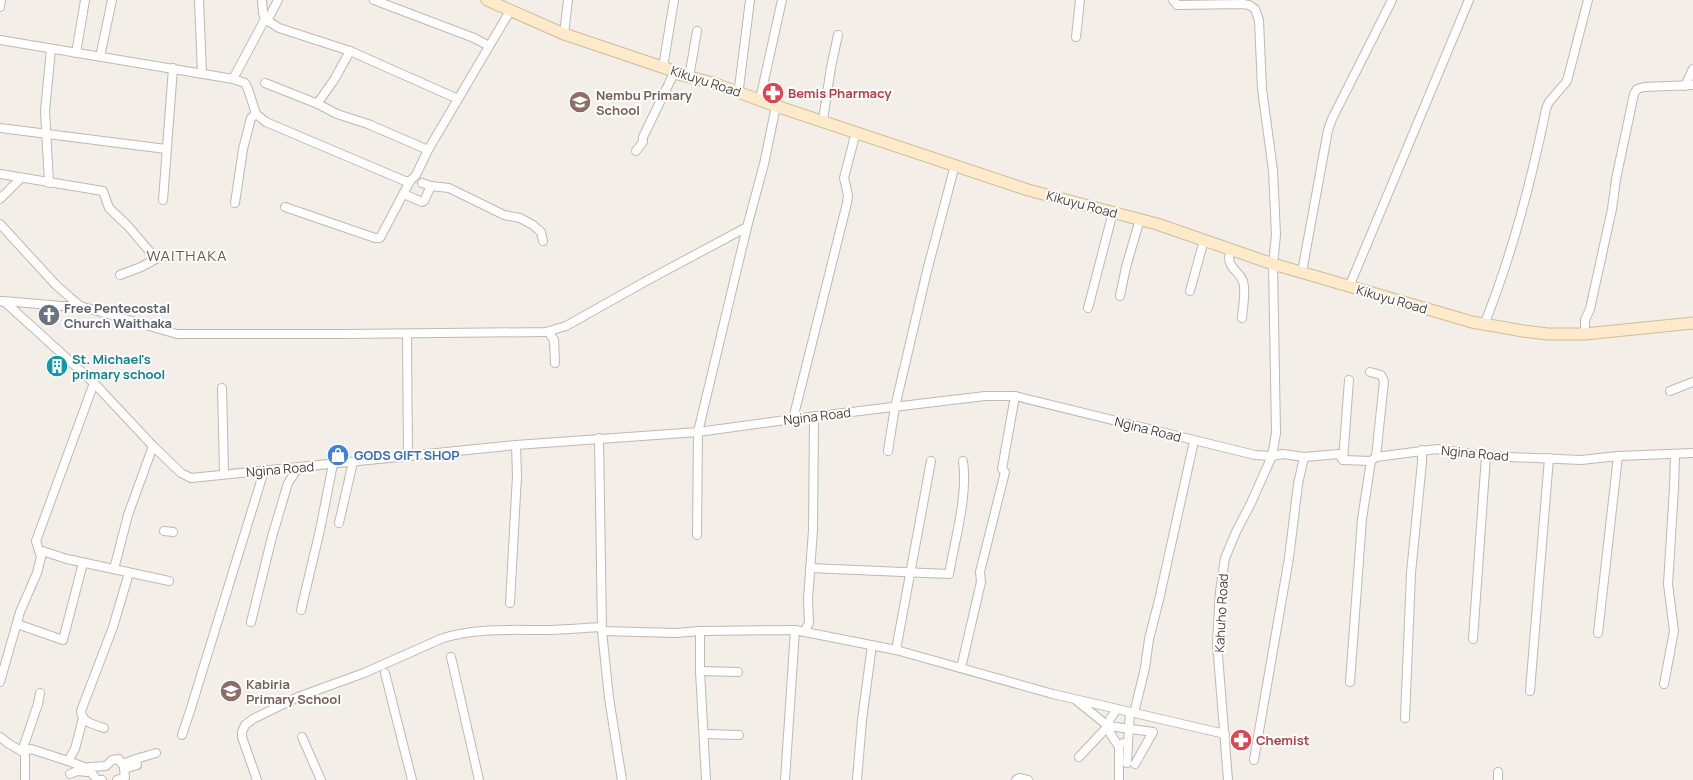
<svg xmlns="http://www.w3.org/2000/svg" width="1693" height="780" font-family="Manrope,sans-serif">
	<rect width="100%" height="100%" fill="#f3efe8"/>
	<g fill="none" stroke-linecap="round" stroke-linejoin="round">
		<g stroke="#c1b8ae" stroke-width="10">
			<g id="minor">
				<path d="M199,0L202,74"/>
				<path d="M374,0L474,38L489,46"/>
				<path d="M1173,0L1177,5L1243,4L1249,5L1255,9L1259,20L1262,89L1273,170L1276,235L1273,264L1276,433L1272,456L1251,503L1236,532L1225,558L1220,591L1217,643L1228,780"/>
				<path d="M0,7L1,0"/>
				<path d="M265,19L279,28L350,51L458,99"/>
				<path d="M267,21L278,0"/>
				<path d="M564,34L568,0"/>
				<path d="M1076,37L1080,0"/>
				<path d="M0,40L233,79L245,83L248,89L256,114L266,122L405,181H410L416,175L428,150L510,11"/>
				<path d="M76,53L85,0"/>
				<path d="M100,57L112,0"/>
				<path d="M663,67L674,0"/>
				<path d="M689,77L697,31"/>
				<path d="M233,79L265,19L263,13L262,0"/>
				<path d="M265,83L318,104L337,114L368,124L428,150"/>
				<path d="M1685,86L1693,69"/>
				<path d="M737,92L739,88L750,0"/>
				<path d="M760,99L782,0"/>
				<path d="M317,104L334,80L350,51"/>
				<path d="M823,120L831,67L838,35"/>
				<path d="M0,128L166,149"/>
				<path d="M636,151L643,142V137L674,73"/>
				<path d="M0,174L103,191L109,208L128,226L156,259L141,267L120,275"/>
				<path d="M49,183L45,111L51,49"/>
				<path d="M422,183L431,186L449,188L504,215L520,218L533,225L541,232L543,241"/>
				<path d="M404,194L422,202L424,201L431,186"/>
				<path d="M0,199L21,178"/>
				<path d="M163,200L173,68"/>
				<path d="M235,203L243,149L251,118L256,114"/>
				<path d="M285,207L375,238H380L410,181"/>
				<path d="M0,224L56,285L80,306"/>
				<path d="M1231,249C1223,270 1243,270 1244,286C1245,296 1243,308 1242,318"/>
				<path d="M1302,272L1328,130L1332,119L1392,0"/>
				<path d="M1349,287L1469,0"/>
				<path d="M1190,291L1204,240"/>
				<path d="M1120,296L1126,267L1140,219"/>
				<path d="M1,301L6,303L94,383L153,446L181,473L191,478L516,445L698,432L793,419L985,396H1015L1255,455L1272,456L1283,454L1304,457L1339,454L1343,460L1371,461L1376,457L1437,449L1486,456L1581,460L1618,456L1693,453"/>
				<path d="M3,301L62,306H80L177,334H345L546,332L566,326L648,280L747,227"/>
				<path d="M1088,308L1113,212"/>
				<path d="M1484,325C1512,255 1531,183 1546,109L1549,102L1567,81L1588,0"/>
				<path d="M551,331V336L554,340L555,363"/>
				<path d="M407,334L408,456"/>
				<path d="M1585,334V320L1590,309L1612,209L1616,179L1634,94L1637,89L1644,87L1693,85"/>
				<path d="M1370,372L1381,375L1384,381L1376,457"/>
				<path d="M222,388L224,473"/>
				<path d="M1670,391L1693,382"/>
				<path d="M793,419L847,203L848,195L844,178L856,132"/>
				<path d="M599,438L602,631L609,698L622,780"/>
				<path d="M888,451L895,407L927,271L955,165"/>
				<path d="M1343,460L1349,380"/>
				<path d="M339,523L353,462"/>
				<path d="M164,531L173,532"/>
				<path d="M697,535L698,432L747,227L764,164L776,106"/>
				<path d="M39,550L67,559L169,581"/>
				<path d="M810,568L949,574C955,539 968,496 963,461"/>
				<path d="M114,569L128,515L153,446"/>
				<path d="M510,603L517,476L516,445"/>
				<path d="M301,610L320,530L333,464"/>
				<path d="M251,622L272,537L288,483L298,468"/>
				<path d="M17,624L63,640L83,563"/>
				<path d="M602,631L676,633L700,631L795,630L896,650L1053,694L1225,734"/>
				<path d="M700,631V671L706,780"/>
				<path d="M804,632L809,623L808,599L813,530L814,416"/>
				<path d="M1598,633L1618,456"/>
				<path d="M1473,639L1486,456"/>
				<path d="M896,650L931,461"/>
				<path d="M451,657L479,780"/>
				<path d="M961,668L981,582L980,572L1005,472L1002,469L1015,396"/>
				<path d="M700,671L738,672"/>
				<path d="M385,673L412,780"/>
				<path d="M0,682L20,612L37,573L41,557L36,541L94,383"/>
				<path d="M1350,682L1362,519L1371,461"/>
				<path d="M1664,684L1674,631L1668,584L1674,488L1675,454"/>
				<path d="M1530,691L1549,458"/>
				<path d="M1077,701L1108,726L1153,732L1135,764"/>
				<path d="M1117,709L1110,719L1108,726L1110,733L1119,747V780"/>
				<path d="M1134,713L1145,668L1149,639L1159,600L1194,441"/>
				<path d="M1405,718L1411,573L1422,462V450"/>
				<path d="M104,728C95,725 81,722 81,711L113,627L129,573"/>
				<path d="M704,734L739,735"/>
				<path d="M182,735L191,708L264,471"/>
				<path d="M0,737L9,744L25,753V780"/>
				<path d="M302,737L321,780"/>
				<path d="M1123,743H1128L1127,763"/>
				<path d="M1128,743L1130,712"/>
				<path d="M22,751L31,749L68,761L75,749L83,718"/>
				<path d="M22,751L38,704L40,693"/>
				<path d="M1079,757L1108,726"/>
				<path d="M1254,760L1289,558L1298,484L1304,457"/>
				<path d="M68,761L87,768L90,767V771L97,780H102"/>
				<path d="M70,774L77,771L87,772L90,767L106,766L112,760L119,759L122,764L136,759"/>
				<path d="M117,780L125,777L124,769L137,765L136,759L156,753"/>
				<path d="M257,780L242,737V732L245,725L253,719L298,697L364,673L443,638C476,628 509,630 543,630C563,630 582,628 602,627"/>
				<path d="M785,780L795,630"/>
				<path d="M857,780L862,720L872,645"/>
				<path d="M1016,780L1019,778L1028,780"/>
				<path d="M1498,780V772"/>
			</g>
		</g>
		<g stroke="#d0bc9a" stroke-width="13">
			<path id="secondary" d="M487,0L564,34L671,70L674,73L713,83L776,106L1028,190L1157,224L1273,264L1472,322L1523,331L1548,334H1585L1693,323"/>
		</g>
		<use href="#minor" stroke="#fff" stroke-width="8"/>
		<use href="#secondary" stroke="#fceaca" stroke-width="11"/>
	</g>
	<defs>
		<g id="pharmacy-disc" transform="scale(1.15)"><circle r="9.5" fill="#e0444e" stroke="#fff"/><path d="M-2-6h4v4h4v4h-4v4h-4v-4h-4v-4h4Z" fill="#fff"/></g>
		<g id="school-disc" transform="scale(1.15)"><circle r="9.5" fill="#8d6e63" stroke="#fff"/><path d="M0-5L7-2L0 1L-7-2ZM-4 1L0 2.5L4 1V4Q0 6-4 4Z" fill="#fff"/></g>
		<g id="church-disc" transform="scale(1.15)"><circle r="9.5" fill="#6b7280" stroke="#fff"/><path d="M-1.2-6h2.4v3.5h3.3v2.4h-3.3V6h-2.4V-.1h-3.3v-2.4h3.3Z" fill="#fff"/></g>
		<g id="building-disc" transform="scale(1.15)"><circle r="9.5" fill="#0f9aa8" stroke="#fff"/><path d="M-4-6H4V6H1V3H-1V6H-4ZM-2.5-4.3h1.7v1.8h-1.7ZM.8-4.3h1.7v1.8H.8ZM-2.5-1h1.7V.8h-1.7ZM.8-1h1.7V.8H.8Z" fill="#fff"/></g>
		<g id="shop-disc" transform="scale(1.15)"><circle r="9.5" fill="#3f7fe0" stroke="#fff"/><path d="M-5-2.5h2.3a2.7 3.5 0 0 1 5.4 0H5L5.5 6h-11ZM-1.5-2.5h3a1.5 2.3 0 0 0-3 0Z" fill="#fff"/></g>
	</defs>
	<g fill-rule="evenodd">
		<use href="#pharmacy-disc" x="773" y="93"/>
		<use href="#school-disc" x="580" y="102"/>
		<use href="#church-disc" x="49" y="315"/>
		<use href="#building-disc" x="57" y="366"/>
		<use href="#shop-disc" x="338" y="455"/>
		<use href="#school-disc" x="231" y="691"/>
		<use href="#pharmacy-disc" x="1241" y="740"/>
	</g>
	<g text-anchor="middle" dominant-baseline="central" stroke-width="4" stroke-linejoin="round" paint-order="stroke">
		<g font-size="13" fill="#463f37" stroke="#fff">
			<text transform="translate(706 81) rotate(18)">Kikuyu Road</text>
			<text transform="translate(1082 204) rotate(15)">Kikuyu Road</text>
			<text transform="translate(1392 299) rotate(16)">Kikuyu Road</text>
			<text transform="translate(817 416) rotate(-7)">Ngina Road</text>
			<text transform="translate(1148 429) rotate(14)">Ngina Road</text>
			<text transform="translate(1475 453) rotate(5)">Ngina Road</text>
			<text transform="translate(280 469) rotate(-5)">Ngina Road</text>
			<text transform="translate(1221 613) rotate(-87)">Kahuho Road</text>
		</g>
		<g font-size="13" font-weight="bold" fill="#be3a42" stroke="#fff" text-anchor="start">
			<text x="788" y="93">Bemis Pharmacy</text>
			<text x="1256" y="740">Chemist</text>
		</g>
		<g font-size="13" font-weight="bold" fill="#785e54" stroke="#fff" text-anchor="start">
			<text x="596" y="95">Nembu Primary<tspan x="596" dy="15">School</tspan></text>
			<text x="246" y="684">Kabiria<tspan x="246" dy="15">Primary School</tspan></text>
		</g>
		<g font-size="13" font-weight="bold" fill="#5b616d" stroke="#fff" text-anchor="start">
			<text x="64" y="308">Free Pentecostal<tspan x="64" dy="15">Church Waithaka</tspan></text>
		</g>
		<g font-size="13" font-weight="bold" fill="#0d838f" stroke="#fff" text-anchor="start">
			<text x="72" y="359">St. Michael's<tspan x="72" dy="15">primary school</tspan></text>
		</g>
		<g font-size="13" font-weight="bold" fill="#366cbe" stroke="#fff" text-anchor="start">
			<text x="354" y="455">GODS GIFT SHOP</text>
		</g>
		<g font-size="15" letter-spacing="1" fill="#685b4f" stroke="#fff">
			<text x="187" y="255">WAITHAKA</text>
		</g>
	</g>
</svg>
